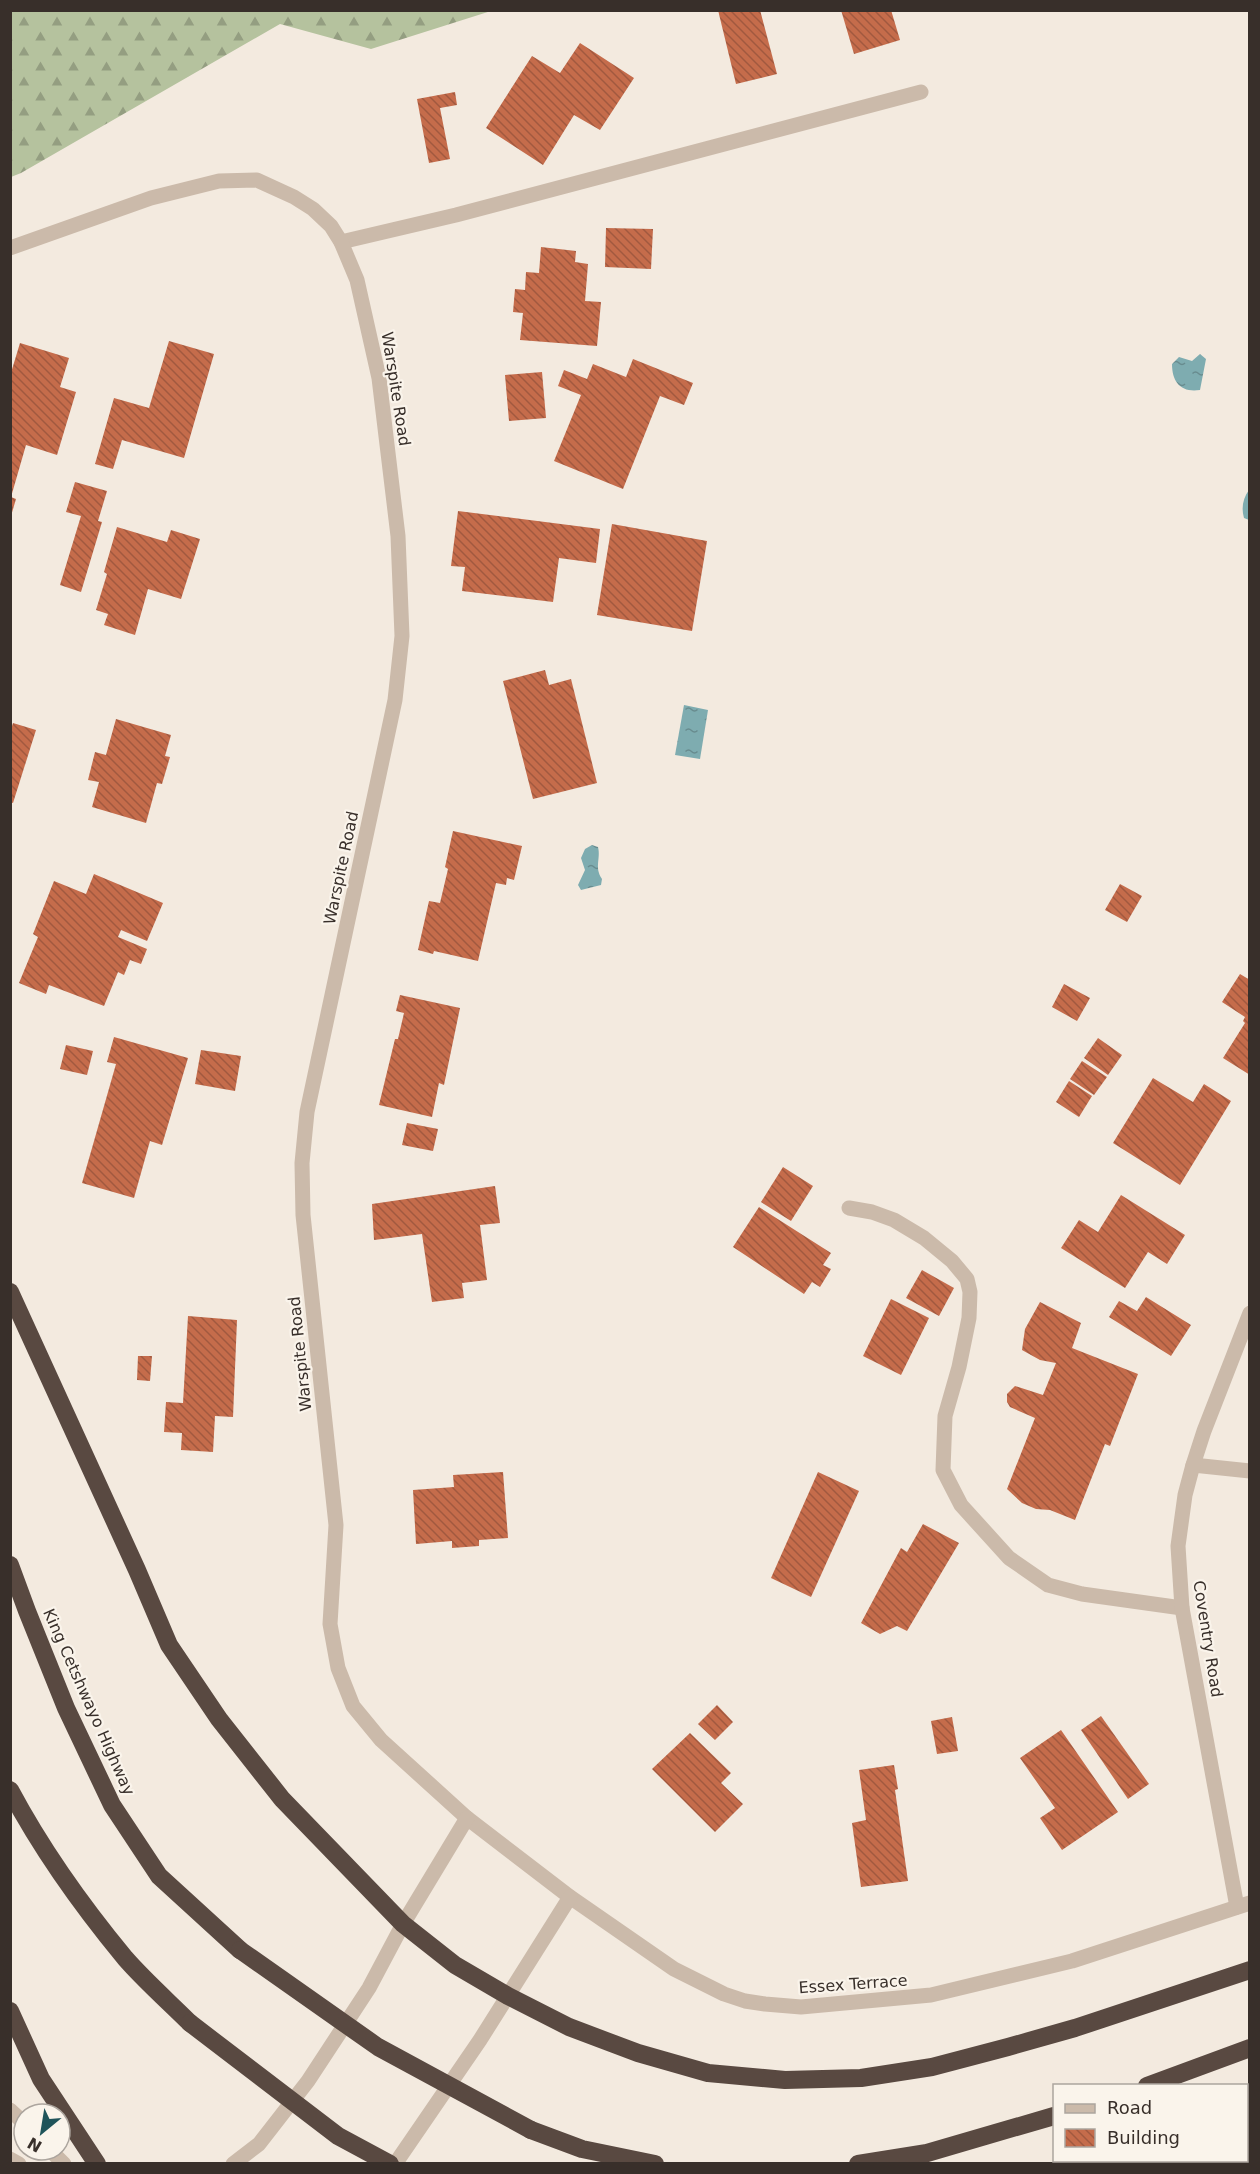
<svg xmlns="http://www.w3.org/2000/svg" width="1260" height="2174" font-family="'DejaVu Sans',sans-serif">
	<defs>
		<pattern id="forest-firs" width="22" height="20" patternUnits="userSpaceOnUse" patternTransform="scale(1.5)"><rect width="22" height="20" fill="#b5c29e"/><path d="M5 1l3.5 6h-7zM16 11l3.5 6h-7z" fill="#949e81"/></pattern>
		<pattern id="water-ripples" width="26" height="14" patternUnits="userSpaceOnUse" patternTransform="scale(1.5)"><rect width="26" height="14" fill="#7eacb0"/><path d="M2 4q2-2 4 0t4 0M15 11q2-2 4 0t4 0" fill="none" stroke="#688c8f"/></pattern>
		<pattern id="building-back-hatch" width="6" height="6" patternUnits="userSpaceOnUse" patternTransform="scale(1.5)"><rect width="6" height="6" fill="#c56c4b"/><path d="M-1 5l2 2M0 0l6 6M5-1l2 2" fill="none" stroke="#a1593f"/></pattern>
	</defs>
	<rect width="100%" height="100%" fill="#f3eadf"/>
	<path fill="url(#forest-firs)" d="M10,11L11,10L491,11L371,49L280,24L21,173L11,177Z"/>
	<g fill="url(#water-ripples)">
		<path d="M1200,354L1206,359L1200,390C1181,393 1172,382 1172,364L1179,357L1192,361Z"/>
		<path d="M1249,490V489V520L1244,518C1241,508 1243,498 1249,490Z"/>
		<path d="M684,705L708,710L700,759L675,755Z"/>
		<path d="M592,845L598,847C601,859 594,867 602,879L601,885L581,890L578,885L585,870L581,858L585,849Z"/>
	</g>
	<g fill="url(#building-back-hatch)">
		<path d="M718,10H760L777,74L736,84Z"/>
		<path d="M841,10H891L900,40L854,54Z"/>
		<path d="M580,43L634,78L600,130L574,115L543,165L486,128L532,56L560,73Z"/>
		<path d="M455,92L457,105L440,108L450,159L429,163L417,99Z"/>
		<path d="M606,228L653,229L651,269L605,267Z"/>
		<path d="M541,247L576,251L575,262L588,264L585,301L601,302L597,346L520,340L523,313L513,312L515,289L525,290L526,272L539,273Z"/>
		<path d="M169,341L214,354L184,458L122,440L113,469L95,464L114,398L149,408Z"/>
		<path d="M20,343L69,358L60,387L76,392L57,455L26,445L11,497L16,499L11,516L10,376Z"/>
		<path d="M633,359L693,383L684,405L660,396L623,489L554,461L581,395L558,386L564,370L587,379L593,364L626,377Z"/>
		<path d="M542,372L546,418L509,421L505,375Z"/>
		<path d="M75,482L107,491L98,521L102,522L81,592L60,585L81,516L66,512Z"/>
		<path d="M458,511L600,529L596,563L559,558L553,602L462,591L465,567L451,566Z"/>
		<path d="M612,524L707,541L692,631L597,615Z"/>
		<path d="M117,527L167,542L171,530L200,539L181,599L148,589L135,635L104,625L108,614L96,610L107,574L104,572Z"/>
		<path d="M545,670L549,685L571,679L597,783L533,799L503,681Z"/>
		<path d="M116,719L171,735L165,756L170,757L162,784L157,783L146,823L92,807L99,782L88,780L95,752L106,755Z"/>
		<path d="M13,723L36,730L13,803L10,802V732Z"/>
		<path d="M453,831L522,846L514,880L507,878L506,885L496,883L478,961L434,951L433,954L418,950L429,901L440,903L448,869L445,867Z"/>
		<path d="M94,874L163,903L147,941L121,930L118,937L147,949L141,964L130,960L124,975L118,972L104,1006L49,985L46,994L19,983L38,937L33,934L54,881L86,894Z"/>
		<path d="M1120,884L1142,896L1127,922L1105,910Z"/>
		<path d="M1240,974L1250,980V1075L1223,1058L1245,1023L1243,1021L1245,1017L1222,1002Z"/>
		<path d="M1064,984L1090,998L1077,1021L1052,1007Z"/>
		<path d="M400,995L460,1008L444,1085L439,1083L432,1117L379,1105L395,1039H398L404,1013L396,1011Z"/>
		<path d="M114,1037L188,1058L162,1145L150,1141L134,1198L82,1183L116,1064L107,1062Z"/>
		<path d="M1098,1038L1122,1055L1108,1075L1084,1058Z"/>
		<path d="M66,1045L93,1051L87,1075L60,1069Z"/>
		<path d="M201,1050L241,1056L235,1091L195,1084Z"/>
		<path d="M1082,1061L1107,1077L1094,1095L1070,1079Z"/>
		<path d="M1153,1078L1193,1102L1204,1084L1231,1101L1180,1185L1113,1143Z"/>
		<path d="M1069,1081L1092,1096L1079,1117L1056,1102Z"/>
		<path d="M407,1123L438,1129L433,1151L402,1145Z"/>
		<path d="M783,1167L813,1186L791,1221L761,1202Z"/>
		<path d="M495,1186L500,1223L480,1225L487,1280L462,1283L464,1298L432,1302L422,1234L374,1240L372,1204Z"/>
		<path d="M1121,1195L1185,1235L1167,1264L1148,1252L1125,1288L1061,1248L1079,1220L1098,1232Z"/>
		<path d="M759,1207L831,1253L823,1265L831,1269L820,1287L812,1282L804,1294L733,1247Z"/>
		<path d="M922,1270L954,1288L939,1316L906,1298Z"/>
		<path d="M1146,1297L1191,1325L1171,1356L1109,1317L1119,1301L1137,1311Z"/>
		<path d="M891,1299L929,1318L901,1375L863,1356Z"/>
		<path d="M1040,1302L1081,1323L1072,1348L1138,1374L1110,1446L1105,1444L1075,1520L1050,1510L1036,1509L1022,1503L1007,1489L1035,1418L1010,1407L1007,1402V1394L1015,1386L1043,1395L1056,1363L1040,1360L1022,1350L1025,1329Z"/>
		<path d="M188,1316L237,1320L233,1417L215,1416L213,1452L181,1450L182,1433L164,1432L166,1402L183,1403Z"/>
		<path d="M138,1356H152L150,1381L137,1380Z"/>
		<path d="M503,1472L508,1538L479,1540V1546L452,1548V1541L416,1544L413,1490L454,1487L453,1475Z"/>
		<path d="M818,1472L859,1491L811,1597L771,1578Z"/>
		<path d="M923,1524L959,1543L907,1631L897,1626L880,1634L861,1623L901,1548L907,1552Z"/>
		<path d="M717,1705L733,1722L715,1740L698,1724Z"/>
		<path d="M1101,1716L1149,1784L1128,1799L1081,1730Z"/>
		<path d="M952,1717L958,1751L937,1754L931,1721Z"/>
		<path d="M1061,1730L1118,1812L1062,1850L1040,1818L1055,1808L1020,1758Z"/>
		<path d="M690,1733L731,1773L721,1783L743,1804L715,1832L652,1769Z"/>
		<path d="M894,1765L898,1789L895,1790L908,1881L861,1887L852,1823L866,1820L859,1770Z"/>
	</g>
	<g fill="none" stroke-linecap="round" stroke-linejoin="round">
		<g stroke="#cbbaaa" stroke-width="15">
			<path d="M341,242L456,215L921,92"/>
			<path d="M10,248L151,198L219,181L257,180L294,197L313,209L331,226L341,242L357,280L379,378L398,536L402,636L395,700L307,1112L302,1163L303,1215L336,1525L330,1624L338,1668L353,1706L381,1740L467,1818L570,1897L674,1969L724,1994L745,2001L765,2004L801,2007L931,1995L1072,1961L1250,1903"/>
			<path d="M849,1208L872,1212L894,1220L924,1238L952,1261L967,1279L970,1292L969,1318L959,1367L945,1416L943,1470L961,1505L1009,1558L1048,1585L1082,1594L1182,1608"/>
			<path d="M1193,1465L1250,1471"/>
			<path d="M1237,1907L1182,1608L1178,1546L1185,1495L1193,1465L1204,1431L1250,1313"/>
			<path d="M10,2110L24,2123"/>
			<path d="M50,2150L64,2164"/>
			<path d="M10,2159L19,2164"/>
			<path d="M233,2164L259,2144L308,2081L369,1988L403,1924L467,1818"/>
			<path d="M395,2164L480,2040L570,1897"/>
		</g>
		<g stroke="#594941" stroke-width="18">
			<path d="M10,1292L137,1570L169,1645L219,1719L282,1799L403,1924L455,1965L508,1996L569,2027L638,2053L708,2073L785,2080L861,2078L932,2067L1008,2047L1075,2028L1250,1970"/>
			<path d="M10,1565L27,1611L66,1708L112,1805L159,1876L240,1950"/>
			<path d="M10,1790C42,1850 82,1906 125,1958C145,1981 169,2002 190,2023"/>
			<path d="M10,2011L41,2079L97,2164"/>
			<path d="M1147,2086L1250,2048"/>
			<path d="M531,2130L582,2149L655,2164"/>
			<path d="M1246,2136L1250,2135"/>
			<path d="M858,2164L927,2153L1054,2116"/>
			<path d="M1159,2164L1172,2160"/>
		</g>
		<g stroke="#594941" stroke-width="18">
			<path d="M240,1950L378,2047L531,2130"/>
			<path d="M190,2023L338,2136L390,2164"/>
		</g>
	</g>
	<g text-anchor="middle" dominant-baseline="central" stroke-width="4.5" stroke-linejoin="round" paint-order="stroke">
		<g font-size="16" fill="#382f2a" stroke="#faf4eb">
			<text transform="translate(396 389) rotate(81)">Warspite Road</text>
			<text transform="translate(341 868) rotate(-78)">Warspite Road</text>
			<text transform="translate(300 1354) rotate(-96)">Warspite Road</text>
			<text transform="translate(1208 1639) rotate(81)">Coventry Road</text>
			<text transform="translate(89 1702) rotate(66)">King Cetshwayo Highway</text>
			<text transform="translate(853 1984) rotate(-4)">Essex Terrace</text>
		</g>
	</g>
	<rect width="1260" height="2174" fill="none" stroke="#382f2a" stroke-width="24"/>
	<rect x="1053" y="2084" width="195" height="78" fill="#faf4eb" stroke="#aca59e" stroke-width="1.5"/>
	<rect x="1065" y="2104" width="30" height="9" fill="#cbbaaa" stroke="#aca59e" stroke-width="1.5"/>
	<text x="1107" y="2114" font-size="18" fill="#382f2a">Road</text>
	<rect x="1065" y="2129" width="30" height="18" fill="url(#building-back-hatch)" stroke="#aca59e" stroke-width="1.5"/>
	<text x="1107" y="2144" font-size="18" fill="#382f2a">Building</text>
	<g transform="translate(42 2132) rotate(210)"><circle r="28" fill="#faf4eb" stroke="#aca59e" stroke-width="1.5"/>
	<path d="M0-4.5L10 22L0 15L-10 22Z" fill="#1f545a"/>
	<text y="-9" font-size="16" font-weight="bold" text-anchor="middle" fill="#382f2a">N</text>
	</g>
</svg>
